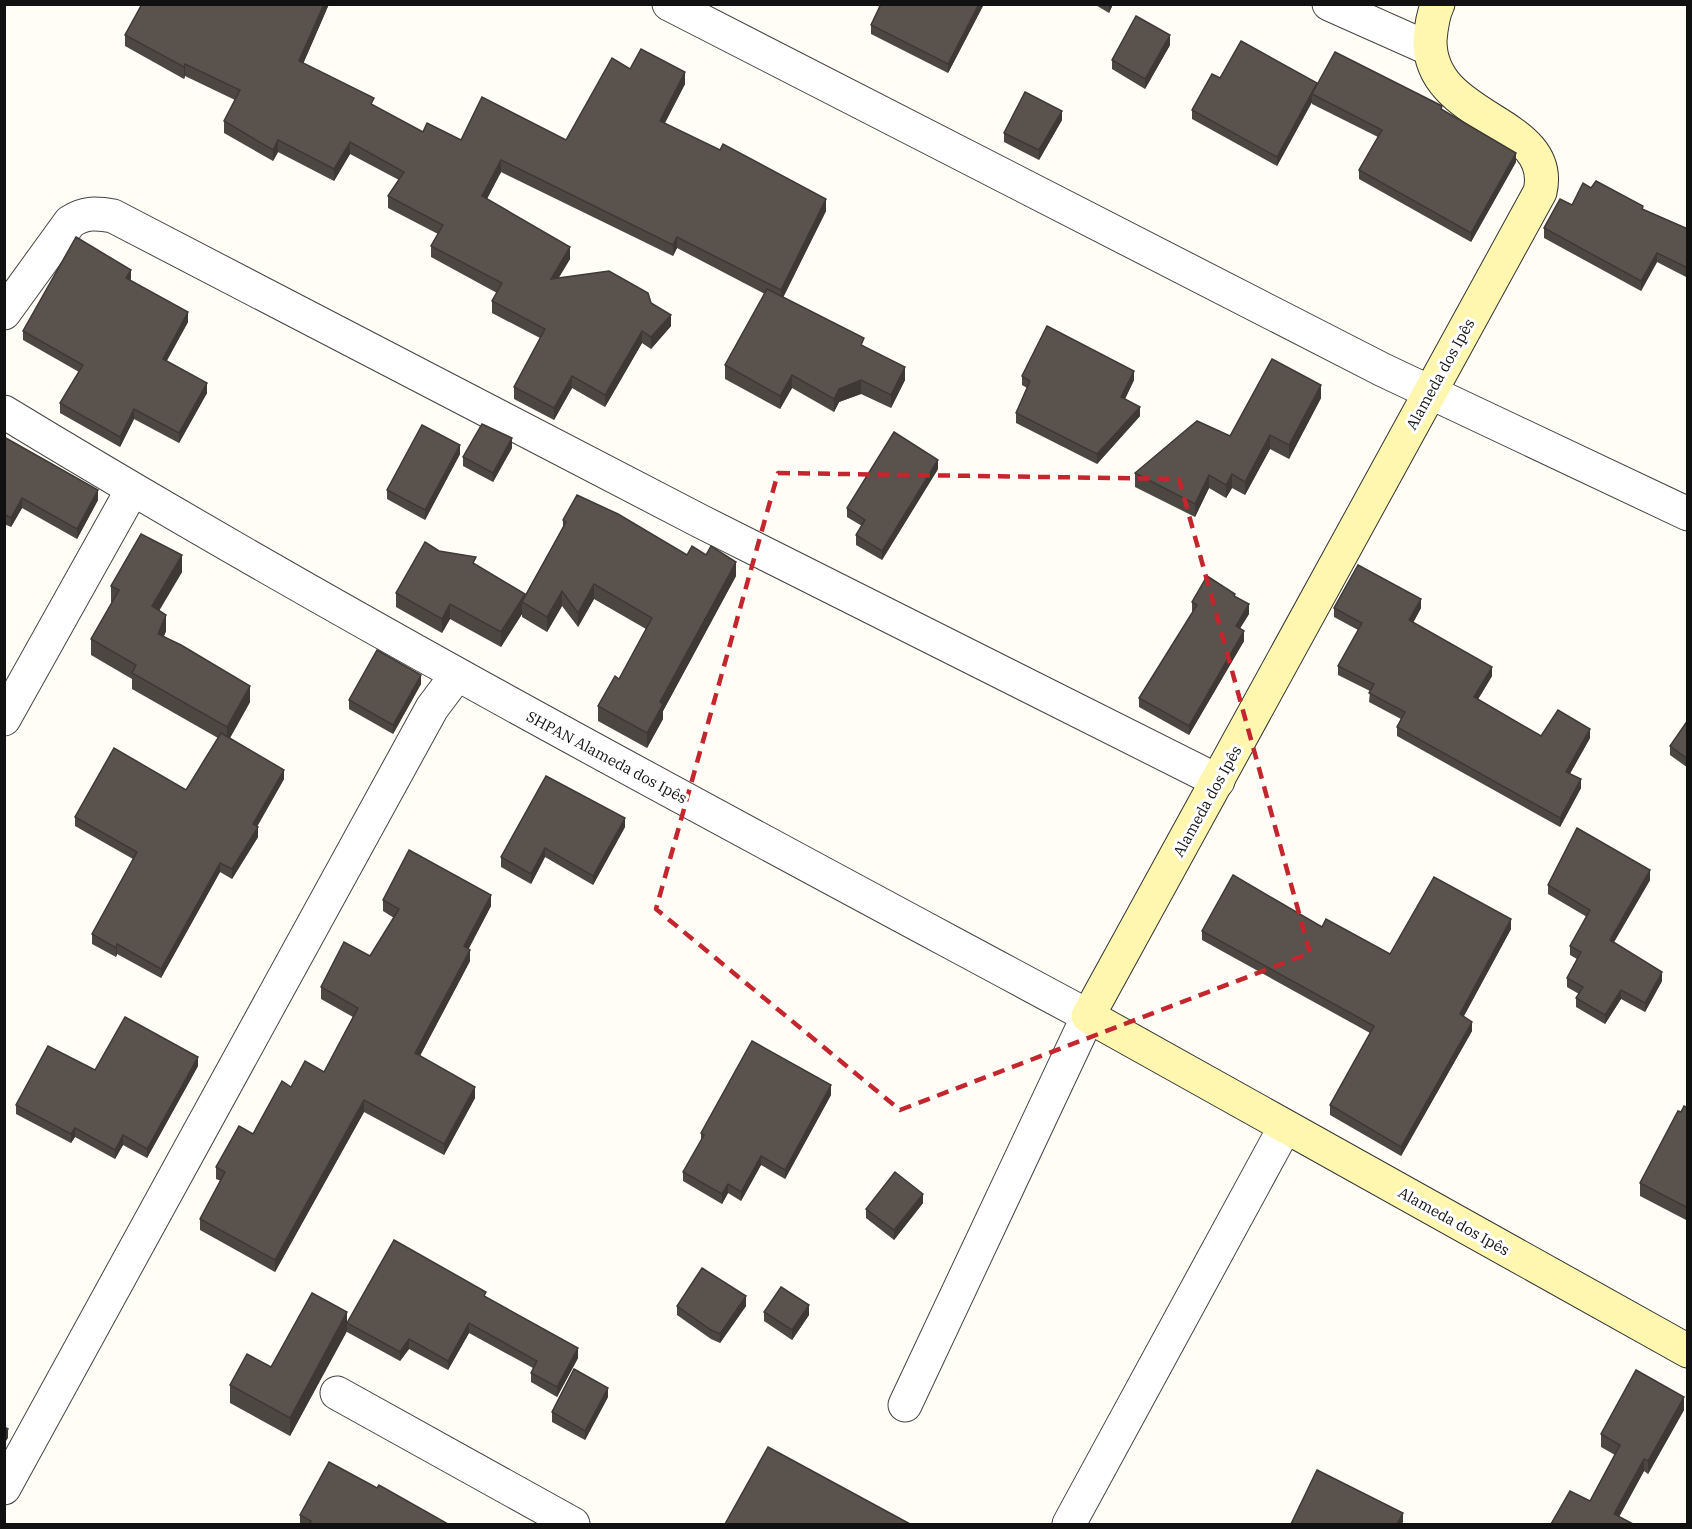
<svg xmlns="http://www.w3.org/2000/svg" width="1692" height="1529" font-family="'IBM Plex Serif',serif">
	<rect width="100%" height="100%" fill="#fffdf5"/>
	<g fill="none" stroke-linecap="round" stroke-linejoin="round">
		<g stroke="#444" stroke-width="35">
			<g id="street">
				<path d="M669,4L1383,370L1688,514"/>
				<path d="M1329,4L1430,49"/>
				<path d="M4,313L70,222C85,212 97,213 113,216L700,521L1218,781"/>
				<path d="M4,412C358,627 724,820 1088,1016L905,1405"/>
				<path d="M4,719L132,490"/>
				<path d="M337,1393L573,1524"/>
				<path d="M4,1488L432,708L456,676"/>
				<path d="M1069,1524L1285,1127"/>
			</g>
		</g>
		<g stroke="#333" stroke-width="35">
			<path id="secondary" d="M1438,4C1433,14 1431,29 1430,40C1429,122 1557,119 1540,192L1088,1016L1688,1351"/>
		</g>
		<use href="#street" stroke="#fff" stroke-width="33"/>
		<use href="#secondary" stroke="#fff6b0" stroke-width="33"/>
	</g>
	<g fill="#4d4742">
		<path d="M142,4H329L303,64L374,106L423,132L461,140H566L630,69L685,84L665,123L826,211L783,297L864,346L905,380L891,408L861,394L839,402L834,412L792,388L780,409L725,379V365L765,294L677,248L673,256L501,172L487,199L570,259L558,278L651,303L671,326L651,349L642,343L605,407L572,388L554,420L514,399V387L540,338L492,313V301L497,293L431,257V246L438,234L388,208V196L399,180L350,154L334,181L278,152L273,161L224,133V121L235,100L185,76L184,79L125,46V35Z"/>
		<path d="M881,4H984L948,73L871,34V25Z"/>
		<path d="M1094,4H1113L1109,13Z"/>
		<path d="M1170,45L1145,89L1112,69V60Z"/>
		<path d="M1220,78L1317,83L1442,110L1516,162L1471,242L1359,179V170L1378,137L1312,104V102L1277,166L1192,119V110Z"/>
		<path d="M1062,120L1039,160L1004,142V133Z"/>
		<path d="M1572,205L1643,209L1688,229V278L1657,262L1641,291L1544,238V228Z"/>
		<path d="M131,279L130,280L188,322L166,361L207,393L179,443L134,419L120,447L60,413V403L79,372L23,340V331Z"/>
		<path d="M1022,376L1134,380L1125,399L1140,416L1097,464L1016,423V413L1027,388L1022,385Z"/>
		<path d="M1321,398L1289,459L1270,449L1245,495L1232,488L1226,498L1209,488L1195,517L1135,487V473Z"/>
		<path d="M4,437L98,500L77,539L22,508L11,527L4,524Z"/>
		<path d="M512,448L493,482L463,466V457Z"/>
		<path d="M460,454L425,520L387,499V490Z"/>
		<path d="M938,469L882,560L856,545V535L862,526L847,517V508Z"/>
		<path d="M563,520L687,555L736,576L663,711V719L647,748L598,721V706L619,679L646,629L594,599L578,627L562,606L547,632L522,617V614L501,647L450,619L442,633L396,607V593L439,551L476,565L525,595L563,527Z"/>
		<path d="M182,572L159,610L166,631L164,636L250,702L230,738L284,779L257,827L258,837L232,879L220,872L161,978L117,954L116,957L92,944V934L133,859L75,826V817L186,790L218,738L132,689V679L91,655V639L112,602H111V586Z"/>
		<path d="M1235,596L1249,614L1240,628L1244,641L1189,735L1139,707V698L1193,612L1192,611V602Z"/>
		<path d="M1334,608H1421L1413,623L1492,676L1478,699L1541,736L1590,738L1570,773L1581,788L1560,827L1397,736V727L1401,719L1369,702L1370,691L1338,675V666L1358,630L1334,617Z"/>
		<path d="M421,684L393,734L349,709V700Z"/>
		<path d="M1688,720V768L1670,755V746Z"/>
		<path d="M625,827L593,885L545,857L531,884L501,867V857Z"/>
		<path d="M1650,880L1614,942L1662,981L1645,1012L1621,999L1605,1024L1576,1007V998L1579,994L1567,987V978L1577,959L1570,955V946L1587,917L1548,894V885Z"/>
		<path d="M383,900L491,906L468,949L470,961L420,1056L475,1098L444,1155L364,1112L275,1272L200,1230V1219L221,1181L216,1179V1167L253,1134L291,1087L324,1072L353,1017L321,999V987L370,956L394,918L383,911Z"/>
		<path d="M1511,929L1464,1016L1472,1031L1401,1156L1330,1115V1105L1370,1033L1202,940V931L1390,954Z"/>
		<path d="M198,1066L147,1158L123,1145L115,1159L75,1137L71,1143L16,1114V1105L95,1070Z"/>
		<path d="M831,1095L785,1179L761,1165L741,1201L728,1193L722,1204L683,1181V1172L701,1140V1133Z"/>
		<path d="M1688,1108V1221L1640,1196V1183Z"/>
		<path d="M923,1203L894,1240L866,1218V1209Z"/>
		<path d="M486,1297L578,1358L557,1397L531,1382V1373L533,1368L469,1333L448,1370L409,1349L400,1361L347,1332V1331L290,1436L230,1403V1385L271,1367L347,1322Z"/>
		<path d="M677,1306H746L720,1343L711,1339L677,1315Z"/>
		<path d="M764,1312L809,1315L792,1340L764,1321Z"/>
		<path d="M608,1397L585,1440L552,1422V1412Z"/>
		<path d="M1684,1410L1648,1474L1644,1471L1619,1517L1590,1501L1615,1455L1601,1447V1434Z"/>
		<path d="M377,1488L448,1524H300V1515Z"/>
	</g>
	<g fill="#3f3936">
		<path d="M324,4H329L299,73V61Z"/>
		<path d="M979,4H984L948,73V64Z"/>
		<path d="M1109,4H1113L1109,13Z"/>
		<path d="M1170,35V45L1145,89V79Z"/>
		<path d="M185,64V76L184,79V67Z"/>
		<path d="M685,72V84L660,132V121Z"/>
		<path d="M1317,83L1312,94V102L1277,166V157Z"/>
		<path d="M1062,111V120L1039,160V150Z"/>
		<path d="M278,140V152L273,161V150Z"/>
		<path d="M350,142V154L334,181V169Z"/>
		<path d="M1516,153V162L1471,242V233Z"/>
		<path d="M501,160V172L482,208V196Z"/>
		<path d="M826,199V211L781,302V290Z"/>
		<path d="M677,237V248L673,256V245Z"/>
		<path d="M570,247V259L551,291V279Z"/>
		<path d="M1657,253V262L1641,291V281Z"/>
		<path d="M131,270V279L126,287V278Z"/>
		<path d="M188,312V322L163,368V359Z"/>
		<path d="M671,315V326L651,349V337Z"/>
		<path d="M642,331V343L605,407V395Z"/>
		<path d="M905,367V380L891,408V395Z"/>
		<path d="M1134,371V380L1121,407V397Z"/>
		<path d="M792,375V388L780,409V396Z"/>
		<path d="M572,376V388L554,420V408Z"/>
		<path d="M861,380V394L839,402L834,412V399L839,389Z"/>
		<path d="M207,383V393L179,443V433Z"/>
		<path d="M1321,385V398L1289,459V445Z"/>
		<path d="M1140,407V416L1097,464V454Z"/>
		<path d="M134,409V419L120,447V437Z"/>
		<path d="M1270,435V449L1245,495V482Z"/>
		<path d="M512,438V448L493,482V473Z"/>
		<path d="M460,445V454L425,520V510Z"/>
		<path d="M938,460V469L882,560V551Z"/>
		<path d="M1232,474V488L1226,498V485Z"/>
		<path d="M1209,475V488L1195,517V504Z"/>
		<path d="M98,490V500L77,539V529Z"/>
		<path d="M22,498V508L11,527V518Z"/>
		<path d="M182,555V572L152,623V606Z"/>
		<path d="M736,562V576L663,711V719L647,748V733L660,702Z"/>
		<path d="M594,584V599L578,627V613Z"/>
		<path d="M562,591V606L547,632V617Z"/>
		<path d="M525,594V604L522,602V614L501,647V632Z"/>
		<path d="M1421,599V608L1409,630V620Z"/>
		<path d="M450,604V619L442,633V619Z"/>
		<path d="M1249,604V614L1236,635V626Z"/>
		<path d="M166,615V631L158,650V634Z"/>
		<path d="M1244,631V641L1189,735V726Z"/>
		<path d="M1492,667V676L1474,706V697Z"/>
		<path d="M421,675V684L393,734V725Z"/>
		<path d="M250,686V702L227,743V727Z"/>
		<path d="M1590,729V738L1566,781V772Z"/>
		<path d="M284,770V779L253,833V824Z"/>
		<path d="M1581,779V788L1560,827V818Z"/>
		<path d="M625,818V827L593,885V876Z"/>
		<path d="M258,827V837L232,879V869Z"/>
		<path d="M545,848V857L531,884V874Z"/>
		<path d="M220,863V872L161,978V969Z"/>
		<path d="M1650,870V880L1610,949V940Z"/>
		<path d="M491,895V906L464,958V946Z"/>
		<path d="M1511,919V929L1460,1023V1014Z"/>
		<path d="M117,944V954L116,957V948Z"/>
		<path d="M470,950V961L415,1065V1053Z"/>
		<path d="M1662,972V981L1645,1012V1003Z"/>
		<path d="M1621,990V999L1605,1024V1015Z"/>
		<path d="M1472,1022V1031L1401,1156V1147Z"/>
		<path d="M198,1057V1066L147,1158V1149Z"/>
		<path d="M831,1085V1095L785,1179V1170Z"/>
		<path d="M475,1087V1098L444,1155V1144Z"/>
		<path d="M364,1100V1112L275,1272V1260Z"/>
		<path d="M75,1128V1137L71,1143V1134Z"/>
		<path d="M123,1135V1145L115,1159V1150Z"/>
		<path d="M761,1156V1165L741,1201V1192Z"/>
		<path d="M728,1184V1193L722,1204V1194Z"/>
		<path d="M923,1194V1203L894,1240V1230Z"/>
		<path d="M746,1296V1306L720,1343V1334Z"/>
		<path d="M809,1305V1315L792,1340V1330Z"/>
		<path d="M347,1312V1331L290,1436V1418Z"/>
		<path d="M469,1323V1333L448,1370V1361Z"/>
		<path d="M409,1339V1349L400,1361V1352Z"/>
		<path d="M578,1348V1358L557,1397V1387Z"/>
		<path d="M608,1388V1397L585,1440V1431Z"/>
		<path d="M1684,1397V1410L1648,1474V1461Z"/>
		<path d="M8,1429V1438L4,1444V1434Z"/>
		<path d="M1644,1459V1471L1615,1524L1614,1514Z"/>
		<path d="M1403,1513V1522L1402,1524H1397Z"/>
	</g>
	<g fill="#5a524d" stroke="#3f3936" stroke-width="1.5">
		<path d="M142,4H324L299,61L374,98L371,104L423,132L427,123L461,140L482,97L566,140L612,58L630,69L641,49L685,72L660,121L720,150L723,144L826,199L781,290L677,237L673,245L501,160L482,196L570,247L551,279L609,271L648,293L651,303L671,315L651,337L642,331L605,395L572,376L554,408L514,387L545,329L492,301L502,283L431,246L443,225L388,196L404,172L350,142L334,169L278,140L273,150L224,121L240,90L185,64L184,67L125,35Z"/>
		<path d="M881,4H979L948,64L871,25Z"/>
		<path d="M1136,16L1170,35L1145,79L1112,60Z"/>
		<path d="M1241,41L1317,83L1277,157L1192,110L1212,74L1220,78Z"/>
		<path d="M1335,52L1442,106L1441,109L1516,153L1471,233L1359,170L1382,130L1312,94Z"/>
		<path d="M1025,92L1062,111L1039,150L1004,133Z"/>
		<path d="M1596,181L1643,206L1642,209L1688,229V268L1657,253L1641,281L1544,228L1560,199L1572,205L1583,183L1591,188Z"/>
		<path d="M76,237L131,270L126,278L188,312L163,359L207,383L179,433L134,409L120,437L60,403L83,365L23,331Z"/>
		<path d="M767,289L864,338L861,345L905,367L891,395L861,380L839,389L834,399L792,375L780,396L725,365Z"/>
		<path d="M1047,326L1134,371L1121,397L1140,407L1097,454L1016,413L1030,381L1022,376Z"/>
		<path d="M1272,359L1321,385L1289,445L1270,435L1245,482L1232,474L1226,485L1209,475L1195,504L1135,473L1197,421L1230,436Z"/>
		<path d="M482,424L512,438L493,473L463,457Z"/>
		<path d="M422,425L460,445L425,510L387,490Z"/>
		<path d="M894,432L938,460L882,551L856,535L865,520L847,508Z"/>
		<path d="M4,437L98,490L77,529L22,498L11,518L4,514Z"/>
		<path d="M577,495L618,514L687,555L692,546L706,555L711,546L736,562L660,702L663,704L647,733L598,706L615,676L619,679L652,618L594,584L578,613L562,591L547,617L522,602L566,522L563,520Z"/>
		<path d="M141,534L182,555L152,606L166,615L158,634L181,645L250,686L227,727L132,673L136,665L91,639L119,590L111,586Z"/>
		<path d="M425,542L439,551L476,557L473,563L525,594L501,632L450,604L442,619L396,593Z"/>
		<path d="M1358,565L1421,599L1409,620L1492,667L1474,697L1541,736L1558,710L1590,729L1566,772L1581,779L1560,818L1397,727L1405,712L1369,693L1374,684L1338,666L1362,623L1334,608Z"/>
		<path d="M1207,576L1235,594L1234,596L1249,604L1236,626L1244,631L1189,726L1139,698L1197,605L1192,602Z"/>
		<path d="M377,650L421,675L393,725L349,700Z"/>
		<path d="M1688,720V759L1670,746Z"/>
		<path d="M221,733L284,770L253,824L258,827L232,869L220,863L161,969L117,944L116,948L92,934L137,852L75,817L114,748L186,790Z"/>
		<path d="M546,776L625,818L593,876L545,848L531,874L501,857Z"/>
		<path d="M1577,828L1650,870L1610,940L1662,972L1645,1003L1621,990L1605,1015L1576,998L1583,987L1567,978L1581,952L1570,946L1590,910L1548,885Z"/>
		<path d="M409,850L491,895L464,946L470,950L415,1053L475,1087L444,1144L364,1100L275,1260L200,1219L225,1172L216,1167L239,1126L253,1134L282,1081L291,1087L305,1061L324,1072L358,1008L321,987L344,942L370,956L399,909L383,900Z"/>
		<path d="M1233,875L1322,927L1326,919L1390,954L1434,877L1511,919L1460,1014L1472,1022L1401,1147L1330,1105L1374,1026L1202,931Z"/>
		<path d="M125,1017L198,1057L147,1149L123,1135L115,1150L75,1128L71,1134L16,1105L48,1046L95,1070Z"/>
		<path d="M752,1041L831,1085L785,1170L761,1156L741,1192L728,1184L722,1194L683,1172L704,1135L701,1133Z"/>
		<path d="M1684,1106L1688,1108V1208L1640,1183L1678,1111L1681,1112Z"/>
		<path d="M895,1172L923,1194L894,1230L866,1209Z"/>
		<path d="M394,1240L486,1292L484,1296L578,1348L557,1387L531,1373L537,1361L469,1323L448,1361L409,1339L400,1352L347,1323Z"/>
		<path d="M702,1268L746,1296L720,1334L711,1330L677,1306Z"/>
		<path d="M781,1287L809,1305L792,1330L764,1312Z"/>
		<path d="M312,1293L347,1312L290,1418L230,1385L247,1354L271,1367Z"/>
		<path d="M574,1369L608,1388L585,1431L552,1412Z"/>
		<path d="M1636,1370L1684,1397L1648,1461L1644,1459L1614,1514L1633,1524H1551L1570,1491L1590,1501L1620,1445L1601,1434Z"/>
		<path d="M4,1427L8,1429L4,1434Z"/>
		<path d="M768,1447L910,1524H725Z"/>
		<path d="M329,1462L377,1488L379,1485L448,1524H309L311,1521L300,1515Z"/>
		<path d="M1317,1470L1403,1513L1397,1524H1291Z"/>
	</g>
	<path fill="none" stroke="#c4262e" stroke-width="4.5" stroke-dasharray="12 8" stroke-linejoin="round" d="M778,473L1179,479L1310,953L900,1110L656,909Z"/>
	<g text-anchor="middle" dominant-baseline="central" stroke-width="6" stroke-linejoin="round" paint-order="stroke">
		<g font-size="15" fill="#111" stroke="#fff">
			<text transform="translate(1440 374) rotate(-61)">Alameda dos Ipês</text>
			<text transform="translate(607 757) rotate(28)">SHPAN Alameda dos Ipês</text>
			<text transform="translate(1207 801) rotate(-61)">Alameda dos Ipês</text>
			<text transform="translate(1454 1221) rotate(29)">Alameda dos Ipês</text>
		</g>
	</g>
	<rect width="1692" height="1529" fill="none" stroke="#111111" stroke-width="12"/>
</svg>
